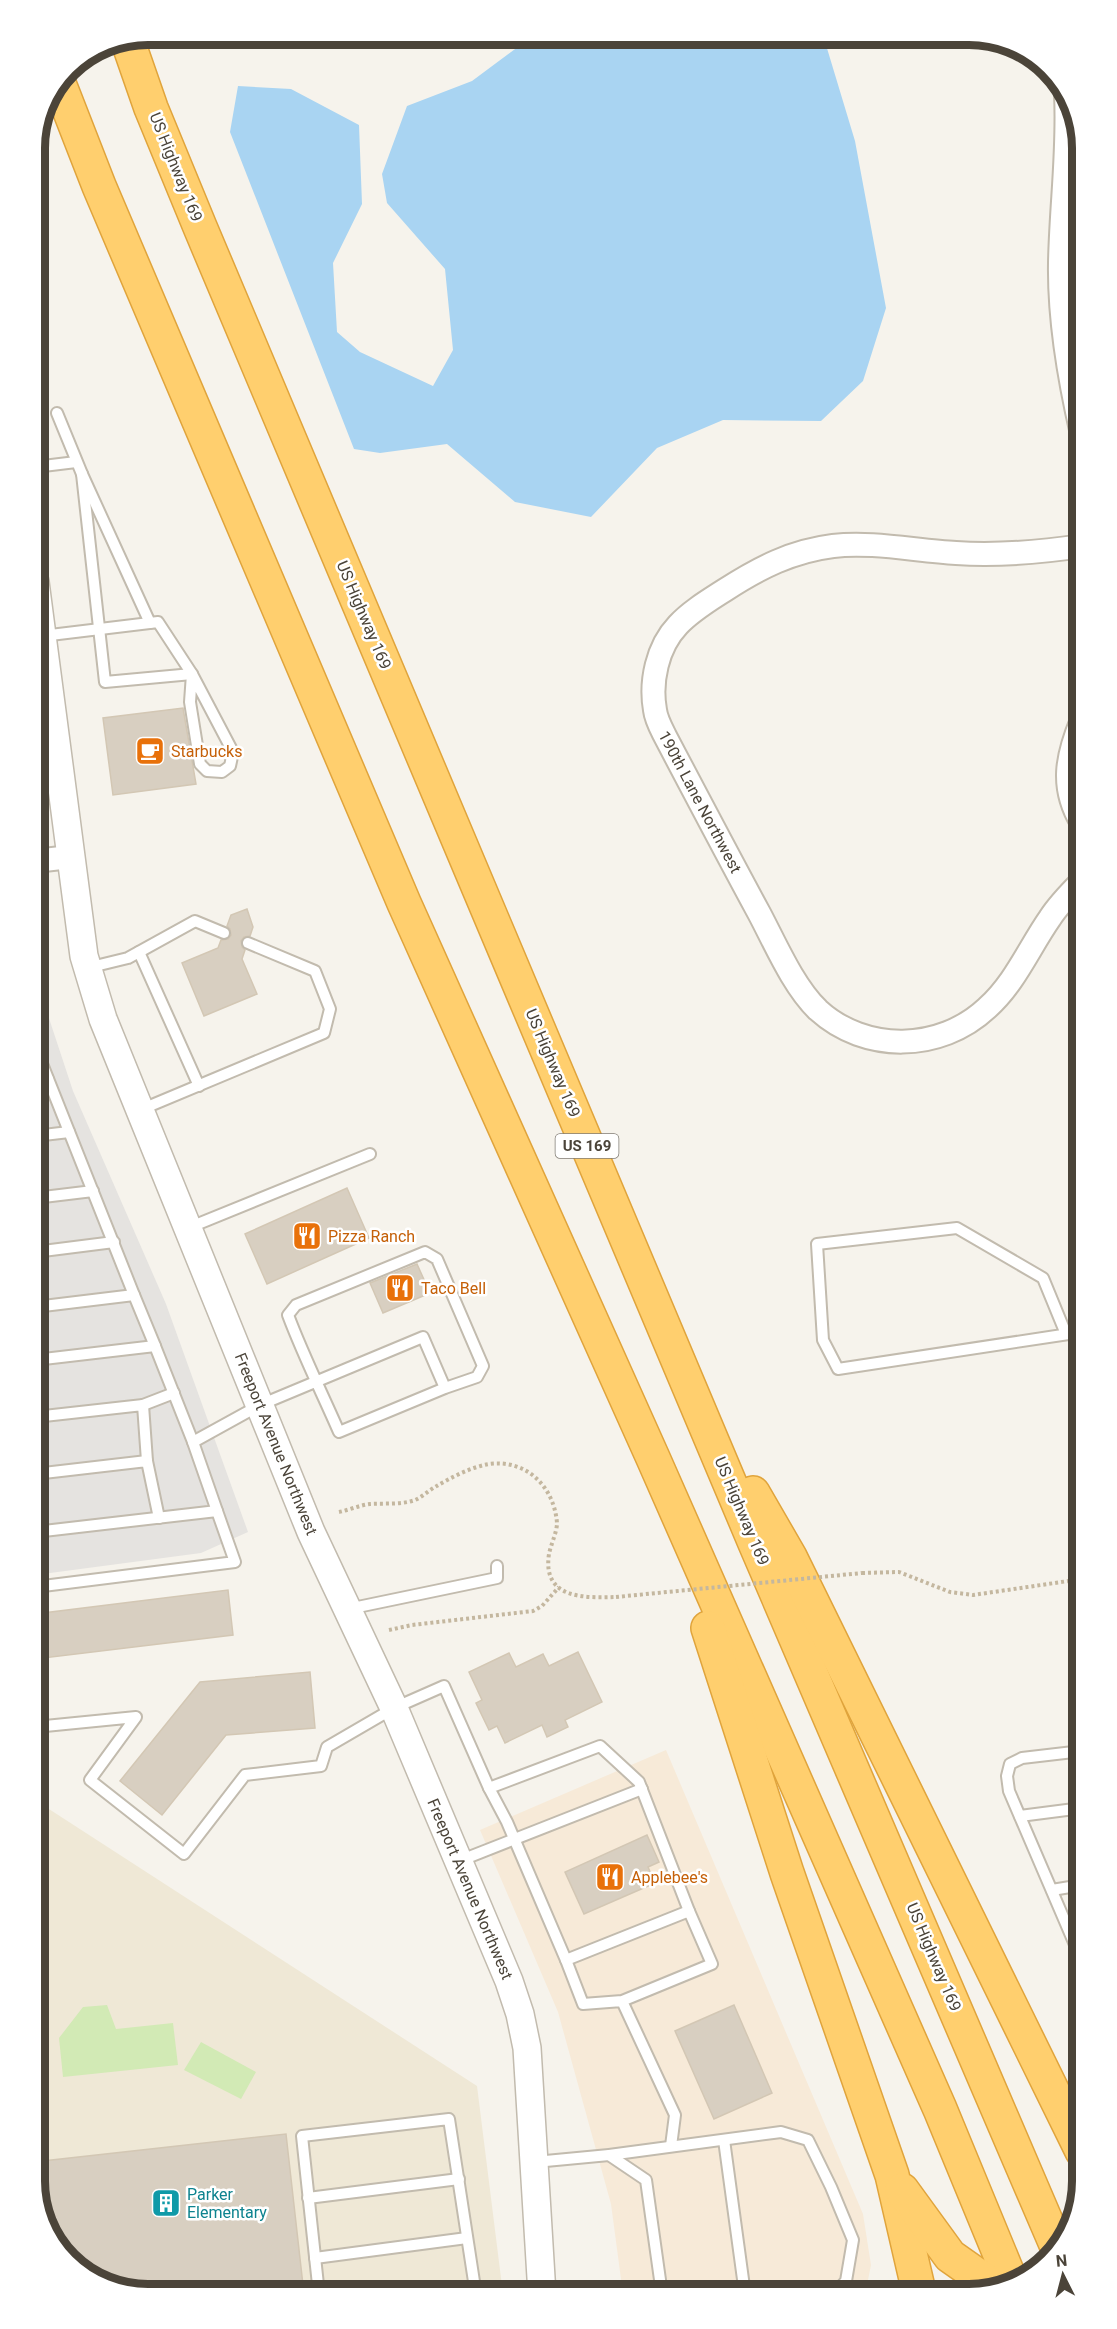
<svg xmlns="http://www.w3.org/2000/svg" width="1117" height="2329" font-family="Roboto,sans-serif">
	<rect width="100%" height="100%" fill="#f6f3ec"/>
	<path fill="#f7ead8" d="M666,1750L863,2214L871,2265L866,2290L860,2294H623L611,2204L558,2012L480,1830Z"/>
	<path fill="#efe8d6" d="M35,1800L477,2086L503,2294H141L85,2275L43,2224L35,2181Z"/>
	<g fill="#d2eab5">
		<path d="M107,2005L116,2029L173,2023L178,2065L63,2077L59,2038L83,2007Z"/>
		<path d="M201,2042L256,2072L241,2099L184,2070Z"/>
	</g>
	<path fill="#e5e3e0" d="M35,965L41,994L73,1091L166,1304L248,1532L201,1553L35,1575Z"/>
	<path fill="#a9d4f2" d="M534,35H823L855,141L886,308L863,381L821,421L723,420L657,448L591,517L515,502L447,444L380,453L354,449L230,132L238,86L291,89L359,125L362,204L333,263L337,332L360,352L433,386L453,350L445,269L387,203L382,174L407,106L472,81Z"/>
	<g fill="#d8cfc1" stroke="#d3c7b4" stroke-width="1.5">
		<path d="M183,708L196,784L113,795L103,718Z"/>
		<path d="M247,909L253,927L250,936L244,937L241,941L242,947L245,950L242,959L257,994L204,1016L182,963L218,948L221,940L228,939L231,935L230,929L227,926L231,915Z"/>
		<path d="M347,1188L369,1238L267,1284L245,1234Z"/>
		<path d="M417,1264L430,1293L383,1313L370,1283Z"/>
		<path d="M228,1590L233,1635L35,1659V1614Z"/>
		<path d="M578,1652L602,1702L565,1720L568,1727L547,1737L542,1725L505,1743L497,1726L489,1730L476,1703L482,1700L469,1672L509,1653L516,1667L543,1654L549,1666Z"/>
		<path d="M310,1672L315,1728L226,1735L162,1815L120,1781L200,1682Z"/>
		<path d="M647,1835L659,1862L648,1867L655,1883L584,1914L565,1872Z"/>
		<path d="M734,2005L772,2093L714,2119L675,2031Z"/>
		<path d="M286,2134L304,2294H141L85,2275L43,2224L34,2181V2162Z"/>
	</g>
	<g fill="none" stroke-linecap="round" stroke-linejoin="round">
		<g stroke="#c2bbae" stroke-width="14">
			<g id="service">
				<path d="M57,413L82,474L150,623"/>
				<path d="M35,467L76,462"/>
				<path d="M82,474L105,682L192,674"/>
				<path d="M42,636L158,622L192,674L233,752L230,766L222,772L207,771L200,764L190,702L192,674"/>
				<path d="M139,952L199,1086"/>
				<path d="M87,968L128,958L195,921L224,933"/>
				<path d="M35,1046L134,1295"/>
				<path d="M35,1081L48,1079"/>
				<path d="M140,1110L324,1033L330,1009L315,971L248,943"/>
				<path d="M35,1136L69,1132"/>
				<path d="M35,1198L93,1191"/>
				<path d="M188,1228L370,1154"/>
				<path d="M35,1252L114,1242"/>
				<path d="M35,1307L134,1295L155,1346"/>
				<path d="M1066,1334L1043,1278L957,1228L817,1244L823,1340L838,1369L1082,1332"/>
				<path d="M35,1360L155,1346L193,1442"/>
				<path d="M143,1405L174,1393"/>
				<path d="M35,1417L143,1405L147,1461"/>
				<path d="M35,1474L147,1461L159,1518"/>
				<path d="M35,1532L217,1511L193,1442L260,1405L423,1337L445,1388L339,1432C322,1393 303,1355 288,1315L296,1305L425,1252L437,1259L483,1366L477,1377L445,1388"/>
				<path d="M35,1587L235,1562L217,1511"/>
				<path d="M348,1609L497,1578V1566"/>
				<path d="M35,1727L136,1717L90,1780L184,1854L245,1775L321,1766L327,1747L394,1708L444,1686L489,1788"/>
				<path d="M1020,1816L1082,1808"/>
				<path d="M459,1861L642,1789"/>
				<path d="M1052,1890L1082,1885"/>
				<path d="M566,1960L507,1822L489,1788L600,1746L639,1782L689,1911"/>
				<path d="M1082,1961L1009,1791L1007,1776L1010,1764L1022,1758L1082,1751"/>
				<path d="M622,2001L583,2004L566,1960L689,1911L712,1964L622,2001L675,2115L671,2146"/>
				<path d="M724,2140L745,2294"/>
				<path d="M609,2155L646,2180L662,2294"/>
				<path d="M535,2162L609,2155L781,2132L808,2140L831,2187L853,2240L846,2281L834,2294H825"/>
				<path d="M308,2198L459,2179"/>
				<path d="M315,2258L467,2238"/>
				<path d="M319,2294L302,2136L449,2119L475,2288L435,2294"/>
			</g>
		</g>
		<g stroke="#c2bbae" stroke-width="26">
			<g id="minor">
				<path d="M1066,94C1069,151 1061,206 1060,263C1059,321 1069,378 1082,434"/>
				<path d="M1082,823C1060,787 1067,756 1082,720"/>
				<path d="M35,861L70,857"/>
				<path d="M1082,881C1070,893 1059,904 1050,918C1029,948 1015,983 987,1008C940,1052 865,1053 818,1010C793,986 775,943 759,913C727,854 696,795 665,736C661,728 656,719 655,710C650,682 657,647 678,625C691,611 708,601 725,590C759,568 792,551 833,546C871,541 917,551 956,553C998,556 1041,552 1082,546"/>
			</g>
		</g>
		<g stroke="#c2bbae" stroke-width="30">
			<path id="tertiary" d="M35,582L84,956L103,1019L311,1532L394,1708L509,1981L520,2014L527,2048L542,2294"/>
		</g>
		<g stroke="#e0a43c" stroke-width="36">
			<g id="motorway">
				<path d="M127,39L151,108L200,227L755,1543L1058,2249"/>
				<path d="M60,86L99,186L404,903L653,1458L940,2109L1013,2286"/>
				<path d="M753,1493L790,1557L1082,2151"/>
				<path d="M708,1628L787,1873L892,2175L919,2292L918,2294"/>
				<path d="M902,2190L950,2256L997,2289"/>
			</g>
		</g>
		<g stroke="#c4b79f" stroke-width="4" stroke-dasharray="3 3" stroke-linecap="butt">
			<path d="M339,1512C349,1510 360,1505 370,1504C385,1503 401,1505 415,1500C422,1497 428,1491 435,1487C450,1478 471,1467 489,1464C526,1459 554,1486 557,1523C557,1532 551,1544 549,1554C542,1599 584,1598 616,1597"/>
			<path d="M862,1573L899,1572L950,1592L973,1595L1082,1579"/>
			<path d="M389,1630L412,1625L533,1611L542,1606L559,1587"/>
		</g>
		<use href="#service" stroke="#fff" stroke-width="10"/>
		<use href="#minor" stroke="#fff" stroke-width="22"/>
		<use href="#tertiary" stroke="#fff" stroke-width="27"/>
		<use href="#motorway" stroke="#ffcf6e" stroke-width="33"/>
		<path stroke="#c4b79f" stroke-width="4" stroke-dasharray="3 3" stroke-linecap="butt" d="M616,1597L862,1573"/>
	</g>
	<defs>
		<g id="cafe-square" transform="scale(1.5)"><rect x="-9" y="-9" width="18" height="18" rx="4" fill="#e8710a" stroke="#fff"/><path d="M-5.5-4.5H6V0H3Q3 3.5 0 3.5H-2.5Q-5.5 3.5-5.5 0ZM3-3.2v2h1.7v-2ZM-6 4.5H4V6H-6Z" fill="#fff"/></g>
		<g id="restaurant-square" transform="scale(1.5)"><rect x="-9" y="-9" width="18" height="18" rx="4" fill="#e8710a" stroke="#fff"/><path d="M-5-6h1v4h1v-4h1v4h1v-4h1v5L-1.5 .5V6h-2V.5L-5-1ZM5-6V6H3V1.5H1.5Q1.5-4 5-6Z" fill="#fff"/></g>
		<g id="building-square" transform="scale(1.5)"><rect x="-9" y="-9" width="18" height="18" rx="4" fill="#0f9aa8" stroke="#fff"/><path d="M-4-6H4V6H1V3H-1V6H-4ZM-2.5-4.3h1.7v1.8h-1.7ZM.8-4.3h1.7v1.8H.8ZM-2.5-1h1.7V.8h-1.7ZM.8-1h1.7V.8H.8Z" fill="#fff"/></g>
	</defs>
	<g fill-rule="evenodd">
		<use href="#cafe-square" x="150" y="751"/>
		<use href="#restaurant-square" x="307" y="1236"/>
		<use href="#restaurant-square" x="400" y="1288"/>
		<use href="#restaurant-square" x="610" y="1877"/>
		<use href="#building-square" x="166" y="2203"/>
	</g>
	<g text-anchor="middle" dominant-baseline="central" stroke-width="5" stroke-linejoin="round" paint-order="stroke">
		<rect fill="#fff" stroke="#817c74" stroke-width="1.5" x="555.5" y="1134" width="63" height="24" rx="4.5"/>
		<g font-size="15" font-weight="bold" fill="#4b4439">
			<text x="587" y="1146">US 169</text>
		</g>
		<g font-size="16" fill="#4b4439" stroke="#fff">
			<text transform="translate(176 167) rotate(68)">US Highway 169</text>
			<text transform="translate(364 615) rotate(67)">US Highway 169</text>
			<text transform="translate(700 802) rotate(62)">190th Lane Northwest</text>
			<text transform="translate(553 1063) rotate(67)">US Highway 169</text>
			<text transform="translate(276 1444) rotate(68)">Freeport Avenue Northwest</text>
			<text transform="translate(742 1511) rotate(67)">US Highway 169</text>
			<text transform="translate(470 1889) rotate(67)">Freeport Avenue Northwest</text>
			<text transform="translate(934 1957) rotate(67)">US Highway 169</text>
		</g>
		<g font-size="16" fill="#c56008" stroke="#fff" text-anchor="start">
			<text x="171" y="751">Starbucks</text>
			<text x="328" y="1236">Pizza Ranch</text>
			<text x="421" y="1288">Taco Bell</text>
			<text x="631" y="1877">Applebee's</text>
		</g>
		<g font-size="16" fill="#0d838f" stroke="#fff" text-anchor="start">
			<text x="187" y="2194">Parker<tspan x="187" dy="18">Elementary</tspan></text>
		</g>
	</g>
	<path d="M0 0H1117V2329H0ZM148 45H969A103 103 0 0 1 1072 148V2181A103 103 0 0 1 969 2284H148A103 103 0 0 1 45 2181V148A103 103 0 0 1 148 45Z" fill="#fff" fill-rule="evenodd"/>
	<path fill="none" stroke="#4b4439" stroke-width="8" d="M148 45H969A103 103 0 0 1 1072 148V2181A103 103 0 0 1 969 2284H148A103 103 0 0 1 45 2181V148A103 103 0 0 1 148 45Z"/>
	<g transform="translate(1063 2275) rotate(354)" stroke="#ffffff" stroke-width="4.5" paint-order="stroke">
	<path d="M0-4.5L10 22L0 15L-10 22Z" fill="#4b4439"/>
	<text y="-9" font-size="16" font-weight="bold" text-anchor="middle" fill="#4b4439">N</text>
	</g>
</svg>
